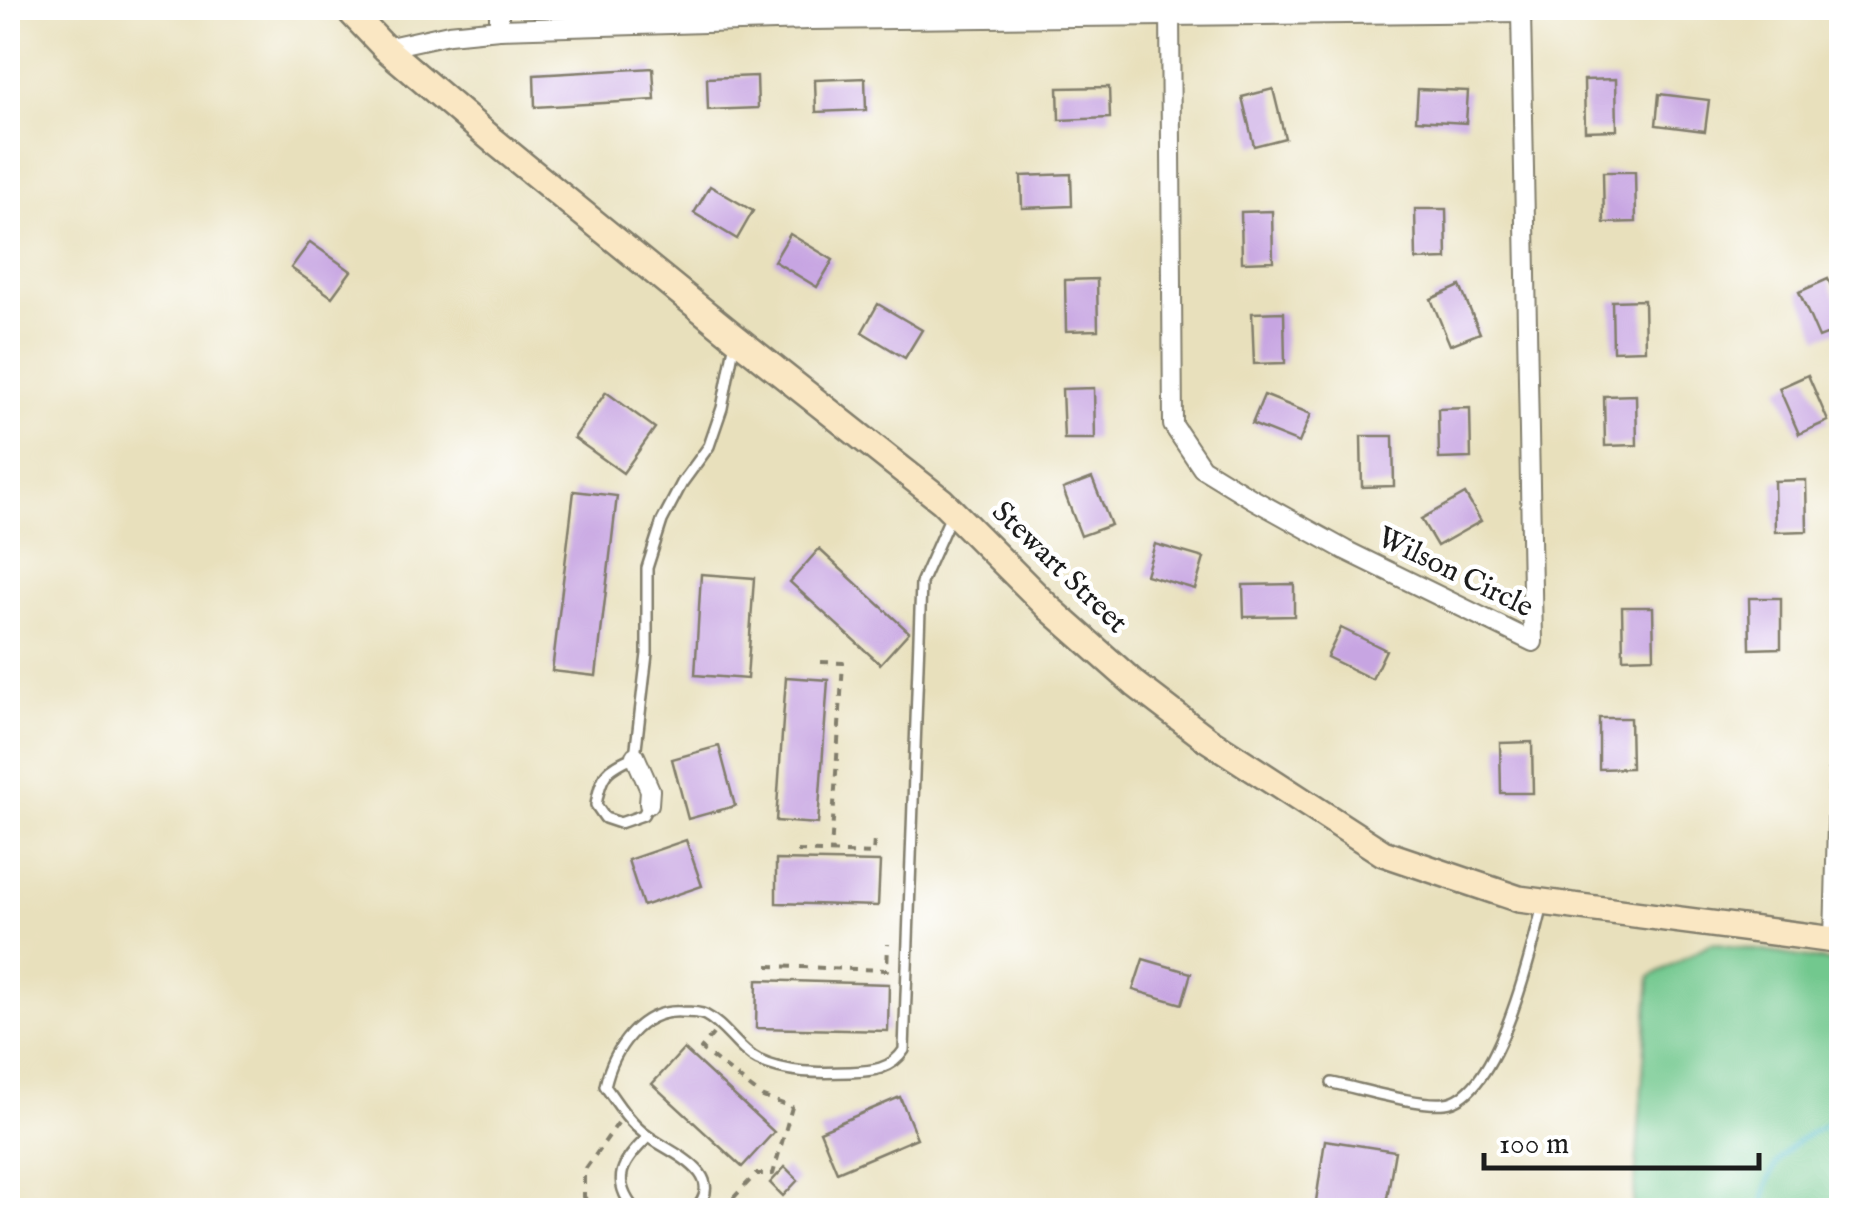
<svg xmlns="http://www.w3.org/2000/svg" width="1849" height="1218" font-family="'IM FELL English',serif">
	<rect width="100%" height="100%" fill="#fff"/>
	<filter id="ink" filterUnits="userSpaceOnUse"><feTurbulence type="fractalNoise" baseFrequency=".01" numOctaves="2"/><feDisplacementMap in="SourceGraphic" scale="20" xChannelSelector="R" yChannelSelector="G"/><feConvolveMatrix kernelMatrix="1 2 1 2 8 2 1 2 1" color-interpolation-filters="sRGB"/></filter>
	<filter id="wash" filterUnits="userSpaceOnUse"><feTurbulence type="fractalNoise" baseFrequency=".0048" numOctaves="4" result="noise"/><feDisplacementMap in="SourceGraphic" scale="40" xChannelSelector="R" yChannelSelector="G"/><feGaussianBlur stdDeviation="2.25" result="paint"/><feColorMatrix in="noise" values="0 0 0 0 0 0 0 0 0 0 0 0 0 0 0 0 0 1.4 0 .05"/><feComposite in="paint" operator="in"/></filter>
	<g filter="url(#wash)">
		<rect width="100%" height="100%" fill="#e8e0bc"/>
		<path fill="#72c88e" stroke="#477255" stroke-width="2.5" d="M1711,943L1841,963V1210H1633L1650,977Z"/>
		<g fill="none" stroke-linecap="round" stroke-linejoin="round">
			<path stroke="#48b6c2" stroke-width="5" d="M1763,1210C1768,1155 1794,1139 1842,1118"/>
		</g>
		<g id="blocks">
			<g fill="#c7a5e2">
				<path d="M653,68L655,100L535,107L534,75Z"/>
				<path d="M757,76L758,108L708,110L707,78Z"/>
				<path d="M865,78L866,110L816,112L815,80Z"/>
				<path d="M1616,79L1617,130L1585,131L1584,80Z"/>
				<path d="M1109,87L1110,118L1059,120L1058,88Z"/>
				<path d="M1273,89L1285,138L1254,146L1242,97Z"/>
				<path d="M1418,89L1468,91L1466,123L1416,120Z"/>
				<path d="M1659,94L1709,100L1705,131L1656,125Z"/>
				<path d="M1603,172H1635L1636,222L1604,223Z"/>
				<path d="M1071,174L1072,206L1022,208L1021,176Z"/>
				<path d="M710,186L753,211L737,239L694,213Z"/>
				<path d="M1415,209H1446L1447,259L1416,260Z"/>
				<path d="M1272,211L1273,261L1242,262L1241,212Z"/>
				<path d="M790,234L833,260L817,287L774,261Z"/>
				<path d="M310,242L351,271L332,297L291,268Z"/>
				<path d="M1097,279L1098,330L1066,331L1065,280Z"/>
				<path d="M1828,279L1842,310V329L1819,338L1799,292Z"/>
				<path d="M1460,286L1480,333L1450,345L1431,299Z"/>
				<path d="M1644,300L1645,350L1613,351L1612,301Z"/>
				<path d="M878,304L922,330L905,358L862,332Z"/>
				<path d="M1284,312L1285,363L1254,364L1252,313Z"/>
				<path d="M1808,375L1828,421L1799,434L1779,388Z"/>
				<path d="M1094,388L1095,439H1064L1062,389Z"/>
				<path d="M606,392L655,428L623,473L574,438Z"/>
				<path d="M1264,395L1311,414L1299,443L1252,424Z"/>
				<path d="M1636,395L1637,445L1605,446L1604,396Z"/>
				<path d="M1470,408L1471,458L1439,459L1438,409Z"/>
				<path d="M1361,436H1393L1394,486L1362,487Z"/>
				<path d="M1092,478L1111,525L1081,536L1063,489Z"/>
				<path d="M1806,480L1807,531L1775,532L1774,481Z"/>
				<path d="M574,491L617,496L596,676L552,671Z"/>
				<path d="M1465,494L1481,521L1437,546L1421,519Z"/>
				<path d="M1155,544L1204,558L1195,589L1146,575Z"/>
				<path d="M819,549L909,632L880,664L790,582Z"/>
				<path d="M701,574L754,578L747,679L695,675Z"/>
				<path d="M1294,584V616L1244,617L1243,585Z"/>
				<path d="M1749,598H1781V648L1750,649Z"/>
				<path d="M1622,607H1653L1654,657L1623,658Z"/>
				<path d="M1341,628L1386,650L1372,679L1327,657Z"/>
				<path d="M786,677L828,680L818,824L776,821Z"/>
				<path d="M1599,718H1630L1631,768L1599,769Z"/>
				<path d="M1532,742L1533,793H1501L1500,743Z"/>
				<path d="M719,746L735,806L688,819L672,759Z"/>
				<path d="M686,840L702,886L643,906L628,860Z"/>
				<path d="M776,860L880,862L878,906L776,903Z"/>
				<path d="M1143,959L1191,973L1182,1004L1133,990Z"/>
				<path d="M757,980L889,984L888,1031L756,1028Z"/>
				<path d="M684,1049L774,1132L742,1167L652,1084Z"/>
				<path d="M900,1097L917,1138L837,1172L820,1131Z"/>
				<path d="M1325,1140L1395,1151L1385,1210L1315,1208Z"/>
				<path d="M785,1167L798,1180L783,1196L770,1183Z"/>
			</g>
		</g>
	</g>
	<g filter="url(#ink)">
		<use href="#blocks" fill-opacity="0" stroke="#827e6c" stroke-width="2.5"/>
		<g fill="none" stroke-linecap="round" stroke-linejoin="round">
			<g stroke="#827e6c" stroke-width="14">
				<g id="lane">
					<path d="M649,804L643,815L620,823L605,818L596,805C601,774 606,769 635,756L647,654V568L662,521L682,483L709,446L722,408L735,341"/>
					<path d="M1332,1083C1362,1089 1417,1106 1445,1103C1498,1098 1532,949 1543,905"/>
					<path d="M635,1210C610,1180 622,1162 648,1137"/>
					<path d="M695,1210C730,1172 667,1152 645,1134C628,1121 617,1103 605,1086C613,1050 640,1009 682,1012C689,1012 699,1012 705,1015C725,1025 738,1050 758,1060C788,1074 818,1073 850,1072C872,1071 891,1070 904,1050L921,583L952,513"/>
				</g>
			</g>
			<g stroke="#827e6c" stroke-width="22">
				<g id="street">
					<path d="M1170,8L1173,425L1202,468L1251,498L1345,550L1533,642L1521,12"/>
					<path d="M499,29V8"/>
					<path d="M385,48L449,34L499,29L809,20L1521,12L1573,8"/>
					<path d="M635,756L650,790L649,804"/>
					<path d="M1834,940L1842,628"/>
				</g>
			</g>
			<g stroke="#827e6c" stroke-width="30">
				<path id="secondary" d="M347,8L385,48L494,141L736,338L942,501L1049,608L1135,684L1207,739L1383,853L1519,899L1842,941"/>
			</g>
			<g stroke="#827e6c" stroke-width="4" stroke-dasharray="8 8" stroke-linecap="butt">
				<path d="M821,662L843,663L831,852"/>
				<path d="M797,851L873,854L874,839"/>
				<path d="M768,966L887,970L888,944"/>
				<path d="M713,1034L701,1049L763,1097L792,1107L773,1174H756L722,1210"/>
				<path d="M598,1210L584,1197V1171L618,1123"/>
			</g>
			<use href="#lane" stroke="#fff" stroke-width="9"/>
			<use href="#street" stroke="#fff" stroke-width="18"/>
			<use href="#secondary" stroke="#fae7c3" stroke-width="25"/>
		</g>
	</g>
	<g text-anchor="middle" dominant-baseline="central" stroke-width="9" stroke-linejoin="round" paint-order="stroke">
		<g font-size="30" fill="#1c1c1c" stroke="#fff">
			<text transform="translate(1059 568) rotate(44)">Stewart Street</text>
			<text transform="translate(1455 573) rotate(26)">Wilson Circle</text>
		</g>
	</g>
	<rect width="1849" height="1218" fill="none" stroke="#fff" stroke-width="40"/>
	<path d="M1484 1153v15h275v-15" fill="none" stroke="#1c1c1c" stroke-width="5"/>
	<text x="1499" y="1153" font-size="30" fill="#1c1c1c" stroke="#ffffff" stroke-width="8" paint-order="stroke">100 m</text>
</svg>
